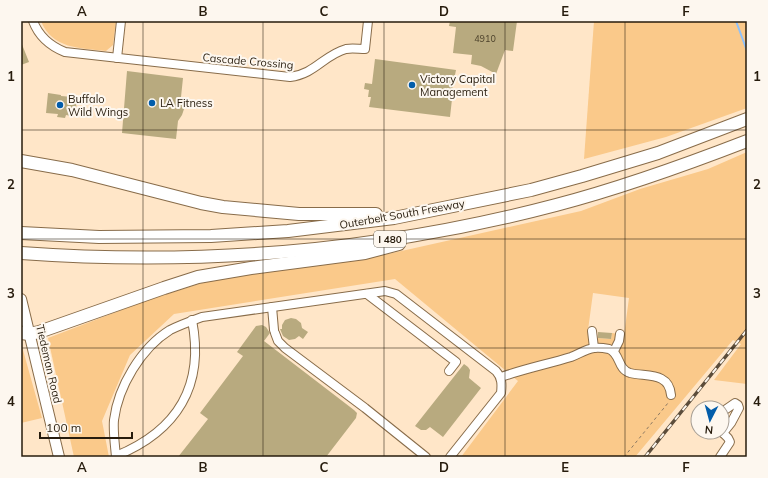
<svg xmlns="http://www.w3.org/2000/svg" width="768" height="478" font-family="Mulish,sans-serif">
	<rect width="100%" height="100%" fill="#ffe6c8"/>
	<g fill="#fac98a" fill-rule="evenodd">
		<path d="M41,21H116L113,45L106,51C80,48 52,49 41,21Z"/>
		<path d="M594,21H747V108L666,137L584,159Z"/>
		<path d="M747,152V384L714,380L741,344L733,340L635,457H461L518,381L395,279L174,314L130,355L102,421L109,457H74L48,338L145,301L221,277L388,254L581,211L640,189L708,169ZM593,293L629,298L624,335L612,333L611,339L597,338V332L588,330Z"/>
		<path d="M21,343L42,418L21,423Z"/>
	</g>
	<g fill="none" stroke-linecap="round" stroke-linejoin="round">
		<path stroke="#8ec1fb" stroke-width="2" d="M736,21L747,51"/>
	</g>
	<g fill="#b8aa7f">
		<path d="M450,21H517L513,51L505,50L496,74L481,66L471,64L472,55L453,53L456,27L449,26Z"/>
		<path d="M21,42L29,62L21,65Z"/>
		<path d="M375,59L456,70L450,99H452L450,117L369,107L371,97H368L369,90L364,89L365,83L372,84Z"/>
		<path d="M127,71L183,78L181,97L184,109L182,115L178,121L176,139L122,133Z"/>
		<path d="M48,93L61,95V96L73,97V99L77,100L76,108H72L71,116L66,115L65,118L57,117L58,114L46,113Z"/>
		<path d="M291,318L296,319L301,323L302,328L308,332L303,339L299,336L295,339L289,340L283,336L280,329H282V325L285,320Z"/>
		<path d="M262,325L266,327L270,333L264,341L354,410L357,413L356,418L326,457H178L208,419L200,413L243,356L237,352L256,326Z"/>
		<path d="M598,332L612,333L611,339L598,338Z"/>
		<path d="M464,364L468,367L470,370L469,378L481,388L443,437L430,427L426,430H421L415,426Z"/>
	</g>
	<g fill="none" stroke-linecap="round" stroke-linejoin="round">
		<g stroke="#886c4a" stroke-width="10">
			<g id="minor">
				<path d="M33,21C39,37 50,46 65,52L290,77C315,74 324,55 346,49C352,48 359,49 365,49L368,21"/>
				<path d="M117,58L121,21"/>
				<path d="M367,294L456,362L449,371"/>
				<path d="M272,307L274,330"/>
				<path d="M592,331L594,348"/>
				<path d="M275,333L278,341L285,348L365,408L426,457"/>
				<path d="M614,351L619,341L620,334"/>
				<path d="M501,377C524,369 548,364 571,357C579,354 586,349 594,348C599,347 604,348 609,349C621,354 617,369 630,373C647,377 669,372 671,395"/>
				<path d="M722,412L735,403L738,405L739,408L731,423L723,433"/>
				<path d="M116,456C177,431 205,386 192,320"/>
				<path d="M116,457C115,445 113,431 114,420C118,387 141,348 170,330C180,325 191,321 202,317L385,291L396,294L496,371C502,378 502,384 501,393L450,457"/>
				<path d="M720,457L730,442L728,438L722,432"/>
			</g>
		</g>
		<g stroke="#886c4a" stroke-width="12">
			<path id="major" d="M21,299L59,457"/>
		</g>
		<g stroke="#886c4a" stroke-width="14">
			<g id="highway">
				<path d="M21,161L72,170L201,203L223,207L299,214H376"/>
				<path d="M21,233L99,237L211,236L288,231L394,218L531,190L582,176L658,153L747,119"/>
				<path d="M21,253C200,266 382,251 556,205C621,188 685,165 747,141"/>
				<path d="M21,333L29,334L39,332L164,288L198,277L251,268L365,253L399,244"/>
			</g>
		</g>
		<path stroke="#8a7862" stroke-width="1" stroke-dasharray="3 3" stroke-linecap="butt" d="M624,457L668,403"/>
		<use href="#minor" stroke="#fff" stroke-width="8"/>
		<use href="#major" stroke="#fff" stroke-width="10"/>
		<use href="#highway" stroke="#fff" stroke-width="12"/>
		<g stroke="#5c4d3b" stroke-width="3.5">
			<path id="rail" d="M645,457L747,330"/>
		</g>
		<use href="#rail" stroke="#fdf7ef" stroke-width="2" stroke-dasharray="6" stroke-linecap="butt"/>
	</g>
	<path fill="none" stroke="#271c0d" stroke-width="1" stroke-opacity="0.55" d="M143,21V457M263,21V457M384,21V457M505,21V457M625,21V457M21,130H747M21,239H747M21,348H747"/>
	<g fill="#025daa" stroke="#fdf7ef" stroke-width="1.5">
		<circle cx="412" cy="85" r="4"/>
		<circle cx="152" cy="103" r="4"/>
		<circle cx="60" cy="105" r="4"/>
	</g>
	<g text-anchor="middle" dominant-baseline="central" stroke-width="4" stroke-linejoin="round" paint-order="stroke">
		<g font-size="9" fill="#4b402a">
			<text x="485" y="38">4910</text>
		</g>
		<rect fill="#fdf7ef" stroke="#675e51" stroke-width="1" x="374" y="231" width="32" height="16" rx="3"/>
		<g font-size="10" font-weight="bold" fill="#271c0d">
			<text x="390" y="239">I 480</text>
		</g>
		<g font-size="11" fill="#271c0d" stroke="#fdf7ef">
			<text transform="translate(248 61) rotate(5)">Cascade Crossing</text>
			<text transform="translate(402 214) rotate(-10)">Outerbelt South Freeway</text>
			<text transform="translate(49 364) rotate(77)">Tiedeman Road</text>
		</g>
		<g font-size="11" fill="#271c0d" stroke="#fdf7ef" text-anchor="start">
			<text x="420" y="79">Victory Capital<tspan x="420" dy="13">Management</tspan></text>
			<text x="68" y="99">Buffalo<tspan x="68" dy="13">Wild Wings</tspan></text>
			<text x="160" y="103">LA Fitness</text>
		</g>
	</g>
	<rect width="768" height="478" fill="none" stroke="#fdf7ef" stroke-width="44"/>
	<g transform="translate(710 420) rotate(186)"><circle r="19" fill="#fdf7ef" stroke="#a79f95"/>
	<path d="M0-3L7 15L0 10L-7 15Z" fill="#025daa"/>
	<text y="-6" font-size="11" font-weight="bold" text-anchor="middle" fill="#271c0d">N</text>
	</g>
	<path d="M40 432v6h92v-6" fill="none" stroke="#271c0d" stroke-width="2"/>
	<text x="46" y="432" font-size="12" fill="#271c0d" stroke="#fdf7ef" stroke-width="3" paint-order="stroke">100 m</text>
	<rect x="22" y="22" width="724" height="434" fill="none" stroke="#271c0d" stroke-width="1.5"/>
	<g font-size="13" text-anchor="middle" font-weight="bold" fill="#271c0d">
		<text x="82" y="16">A</text>
		<text x="203" y="16">B</text>
		<text x="324" y="16">C</text>
		<text x="444" y="16">D</text>
		<text x="565" y="16">E</text>
		<text x="686" y="16">F</text>
		<text x="11" y="81">1</text>
		<text x="757" y="81">1</text>
		<text x="11" y="189">2</text>
		<text x="757" y="189">2</text>
		<text x="11" y="298">3</text>
		<text x="757" y="298">3</text>
		<text x="11" y="406">4</text>
		<text x="757" y="406">4</text>
		<text x="82" y="472">A</text>
		<text x="203" y="472">B</text>
		<text x="324" y="472">C</text>
		<text x="444" y="472">D</text>
		<text x="565" y="472">E</text>
		<text x="686" y="472">F</text>
	</g>
</svg>
